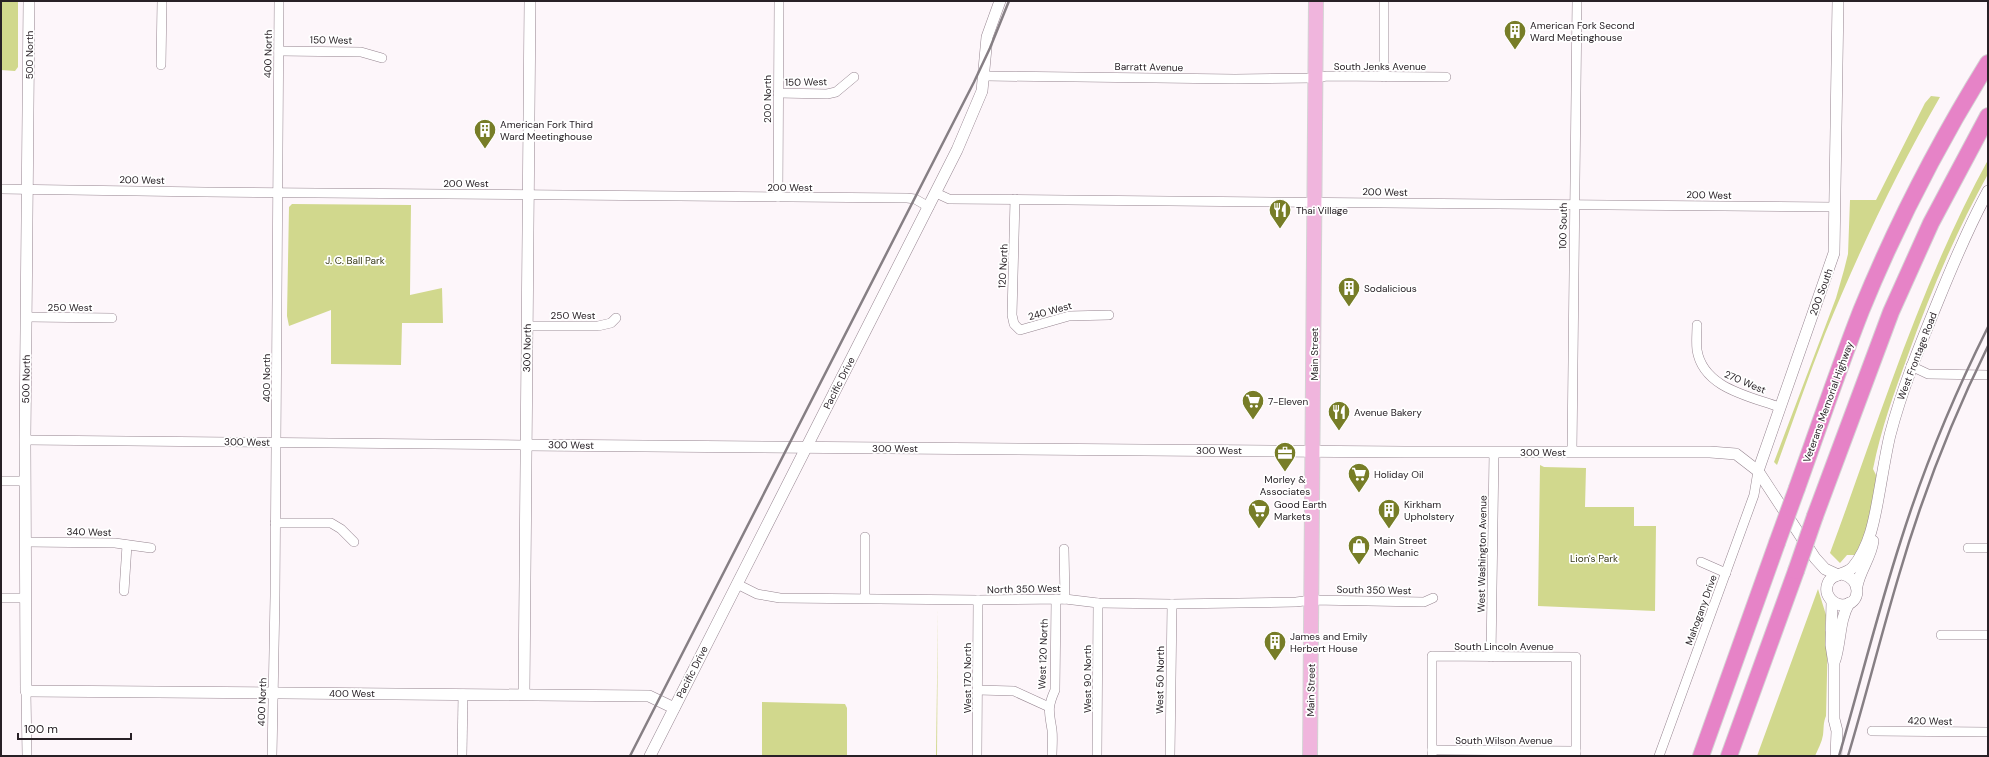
<svg xmlns="http://www.w3.org/2000/svg" width="1989" height="757" font-family="'DM Sans',sans-serif">
	<rect width="100%" height="100%" fill="#fdf6fa"/>
	<g fill="#d1d88d">
		<path d="M1,1H18V67L15,71L1,70Z"/>
		<path d="M1931,96L1940,97C1896,173 1858,253 1825,334C1808,377 1793,421 1777,465L1774,462L1836,298L1844,270L1848,254L1850,200H1876L1925,103Z"/>
		<path d="M1988,160V174C1956,232 1930,293 1908,355C1894,393 1881,429 1873,469L1877,477L1871,509L1866,532L1856,555H1847L1840,563L1830,553C1879,421 1920,284 1988,160Z"/>
		<path d="M292,204L411,205L410,295L442,288L443,323H402L401,365L331,364V310L289,326L287,316L289,207Z"/>
		<path d="M1540,465L1544,467L1586,468L1585,507H1634V526H1656L1655,611L1538,606Z"/>
		<path d="M1818,589L1826,615L1825,631L1828,633L1826,716C1823,723 1824,728 1823,735C1822,742 1818,749 1815,756H1757Z"/>
		<path d="M938,609L937,756H936Z"/>
		<path d="M762,702L845,704L847,708V756H762Z"/>
	</g>
	<g fill="none" stroke-linecap="round" stroke-linejoin="round">
		<g stroke="#968590" stroke-width="10">
			<g id="minor">
				<path d="M279,51L361,52L382,58"/>
				<path d="M161,65L162,1"/>
				<path d="M985,76L1235,79L1314,78L1327,76L1446,77"/>
				<path d="M1384,77V1"/>
				<path d="M778,93L827,94L836,92L854,77"/>
				<path d="M1,189L205,192L907,198L915,199L929,207"/>
				<path d="M936,193L949,199L1835,207"/>
				<path d="M778,197L779,1"/>
				<path d="M1015,199L1012,315L1014,324L1020,330L1069,316L1109,315"/>
				<path d="M27,317L112,318"/>
				<path d="M1697,325C1697,333 1696,341 1697,350C1703,388 1749,396 1779,407"/>
				<path d="M527,326H598L611,323L616,318"/>
				<path d="M1911,366L1928,374L1988,375"/>
				<path d="M25,440L526,445"/>
				<path d="M1572,452L1577,1"/>
				<path d="M1,481H25"/>
				<path d="M275,523H331L341,529L354,542"/>
				<path d="M865,537V598"/>
				<path d="M26,542L115,543L151,548"/>
				<path d="M1968,548H1988"/>
				<path d="M1064,549L1065,599"/>
				<path d="M1701,562L1726,573"/>
				<path d="M737,584L757,594L780,598L978,600L1065,599L1098,603L1172,604L1296,602L1312,600L1424,602L1433,598"/>
				<path d="M124,591L127,545"/>
				<path d="M1,598H26"/>
				<path d="M1941,635H1988"/>
				<path d="M1491,657L1494,452"/>
				<path d="M978,690L1014,691L1049,707"/>
				<path d="M26,691L27,756"/>
				<path d="M1872,731L1988,732"/>
				<path d="M1432,750L1576,751"/>
				<path d="M272,756L275,596L279,1"/>
				<path d="M462,756L463,694"/>
				<path d="M977,756L978,600"/>
				<path d="M1052,756C1052,748 1053,738 1052,730C1049,711 1047,708 1055,690L1056,599"/>
				<path d="M1097,756L1098,603"/>
				<path d="M1170,756L1172,604"/>
				<path d="M1432,756V656L1576,657V756"/>
				<path d="M1659,756L1754,495L1758,471"/>
			</g>
		</g>
		<g stroke="#968590" stroke-width="12">
			<g id="tertiary">
				<path d="M29,1L25,440L26,691L649,696L674,708"/>
				<path d="M526,445L1405,452H1710L1736,454L1758,471L1815,558L1825,569L1838,575"/>
				<path d="M1758,471L1834,253L1838,1"/>
				<path d="M1842,574C1862,578 1862,605 1842,605C1832,604 1825,595 1827,586C1830,572 1846,576 1853,567C1871,545 1875,516 1880,488C1883,471 1886,452 1890,435C1902,389 1920,345 1938,301C1953,264 1969,226 1988,191"/>
				<path d="M1857,586C1860,570 1871,557 1873,541"/>
				<path d="M1832,601L1831,645L1834,664V719L1837,731L1836,756"/>
				<path d="M1835,660C1841,640 1839,621 1849,603"/>
				<path d="M524,694L530,1"/>
				<path d="M650,756L957,150L982,91L987,37L1000,1"/>
			</g>
		</g>
		<g stroke="#d4d3d4" stroke-width="16">
			<path id="primary" d="M1310,756L1316,1"/>
		</g>
		<g stroke="#d4d3d4" stroke-width="18">
			<g id="motorway">
				<path d="M1797,488C1818,429 1838,370 1861,311C1896,225 1939,142 1988,63"/>
				<path d="M1815,516L1891,312L1931,223L1988,116"/>
				<path d="M1701,756L1777,543"/>
				<path d="M1729,756L1796,571"/>
			</g>
		</g>
		<use href="#minor" stroke="#fff" stroke-width="9"/>
		<use href="#tertiary" stroke="#fff" stroke-width="11"/>
		<use href="#primary" stroke="#f0b5dd" stroke-width="14"/>
		<use href="#motorway" stroke="#e683c7" stroke-width="16"/>
		<g stroke="#867f84" stroke-width="2.5">
			<path d="M630,756L974,82L990,48L1009,1"/>
			<path d="M1839,756C1860,684 1878,611 1901,540C1924,467 1954,395 1988,327"/>
			<path d="M1848,756C1866,696 1881,635 1899,575C1922,496 1952,419 1988,346"/>
		</g>
		<g stroke="#d4d3d4" stroke-width="18" stroke-linecap="butt">
			<g id="motorway-bridge">
				<path d="M1777,543L1797,488"/>
				<path d="M1796,571L1815,516"/>
			</g>
		</g>
		<use href="#motorway-bridge" stroke="#e683c7" stroke-width="16"/>
	</g>
	<defs>
		<g id="building-pin" transform="scale(1.15)"><path d="M0 17L-7.5 6A9.5 9.5 0 1 1 7.5 6Z" fill="#777d27" stroke="#fff"/><path d="M-4-6H4V6H1V3H-1V6H-4ZM-2.5-4.3h1.7v1.8h-1.7ZM.8-4.3h1.7v1.8H.8ZM-2.5-1h1.7V.8h-1.7ZM.8-1h1.7V.8H.8Z" fill="#fff"/></g>
		<g id="restaurant-pin" transform="scale(1.15)"><path d="M0 17L-7.5 6A9.5 9.5 0 1 1 7.5 6Z" fill="#777d27" stroke="#fff"/><path d="M-5-6h1v4h1v-4h1v4h1v-4h1v5L-1.5 .5V6h-2V.5L-5-1ZM5-6V6H3V1.5H1.5Q1.5-4 5-6Z" fill="#fff"/></g>
		<g id="supermarket-pin" transform="scale(1.15)"><path d="M0 17L-7.5 6A9.5 9.5 0 1 1 7.5 6Z" fill="#777d27" stroke="#fff"/><path d="M-6-5.5h2.5l.6 2H6L4.5 2H-2.5L-4.4-4H-6ZM-1.5 3.2a1.3 1.3 0 1 0 .1 0ZM3 3.2a1.3 1.3 0 1 0 .1 0Z" fill="#fff"/></g>
		<g id="office-pin" transform="scale(1.15)"><path d="M0 17L-7.5 6A9.5 9.5 0 1 1 7.5 6Z" fill="#777d27" stroke="#fff"/><path d="M-6-3h4V-5.5h4V-3h4V5H-6ZM-1-4.5V-3h2v-1.5ZM-6 0V1H6V0Z" fill="#fff"/></g>
		<g id="shop-pin" transform="scale(1.15)"><path d="M0 17L-7.5 6A9.5 9.5 0 1 1 7.5 6Z" fill="#777d27" stroke="#fff"/><path d="M-5-2.5h2.3a2.7 3.5 0 0 1 5.4 0H5L5.5 6h-11ZM-1.5-2.5h3a1.5 2.3 0 0 0-3 0Z" fill="#fff"/></g>
	</defs>
	<g fill-rule="evenodd">
		<use href="#building-pin" x="1515" y="31"/>
		<use href="#building-pin" x="485" y="130"/>
		<use href="#restaurant-pin" x="1280" y="210"/>
		<use href="#building-pin" x="1349" y="288"/>
		<use href="#supermarket-pin" x="1253" y="401"/>
		<use href="#restaurant-pin" x="1339" y="412"/>
		<use href="#office-pin" x="1285" y="453"/>
		<use href="#supermarket-pin" x="1359" y="474"/>
		<use href="#supermarket-pin" x="1259" y="510"/>
		<use href="#building-pin" x="1389" y="510"/>
		<use href="#shop-pin" x="1359" y="546"/>
		<use href="#building-pin" x="1275" y="642"/>
	</g>
	<g text-anchor="middle" dominant-baseline="central" stroke-width="3.5" stroke-linejoin="round" paint-order="stroke">
		<g font-size="10" fill="#282126" stroke="#fff" text-anchor="start">
			<text x="1530" y="25">American Fork Second<tspan x="1530" dy="12">Ward Meetinghouse</tspan></text>
			<text x="500" y="124">American Fork Third<tspan x="500" dy="12">Ward Meetinghouse</tspan></text>
			<text x="1296" y="210">Thai Village</text>
			<text x="1364" y="288">Sodalicious</text>
			<text x="1268" y="401">7-Eleven</text>
			<text x="1354" y="412">Avenue Bakery</text>
			<text x="1374" y="474">Holiday Oil</text>
			<text x="1285" y="479" text-anchor="middle">Morley &amp;<tspan x="1285" dy="12">Associates</tspan></text>
			<text x="1274" y="504">Good Earth<tspan x="1274" dy="12">Markets</tspan></text>
			<text x="1404" y="504">Kirkham<tspan x="1404" dy="12">Upholstery</tspan></text>
			<text x="1374" y="540">Main Street<tspan x="1374" dy="12">Mechanic</tspan></text>
			<text x="1290" y="636">James and Emily<tspan x="1290" dy="12">Herbert House</tspan></text>
		</g>
		<g font-size="10" fill="#282126" stroke="#fff">
			<text transform="translate(331 40) rotate(1)">150 West</text>
			<text transform="translate(268 54) rotate(-89)">400 North</text>
			<text transform="translate(29 55) rotate(-90)">500 North</text>
			<text x="1380" y="66">South Jenks Avenue</text>
			<text transform="translate(1149 67) rotate(1)">Barratt Avenue</text>
			<text transform="translate(806 82) rotate(-1)">150 West</text>
			<text transform="translate(767 99) rotate(-90)">200 North</text>
			<text transform="translate(142 180) rotate(1)">200 West</text>
			<text x="466" y="183">200 West</text>
			<text x="790" y="187">200 West</text>
			<text transform="translate(1385 192) rotate(1)">200 West</text>
			<text transform="translate(1709 195) rotate(1)">200 West</text>
			<text transform="translate(1563 226) rotate(-89)">100 South</text>
			<text transform="translate(1003 266) rotate(-87)">120 North</text>
			<text transform="translate(1821 292) rotate(-70)">200 South</text>
			<text x="70" y="307">250 West</text>
			<text transform="translate(1050 311) rotate(-15)">240 West</text>
			<text x="573" y="315">250 West</text>
			<text transform="translate(527 348) rotate(-89)">300 North</text>
			<text transform="translate(1314 354) rotate(-90)">Main Street</text>
			<text transform="translate(1917 356) rotate(-69)">West Frontage Road</text>
			<text transform="translate(266 378) rotate(-90)">400 North</text>
			<text transform="translate(26 379) rotate(-89)">500 North</text>
			<text transform="translate(1745 382) rotate(23)">270 West</text>
			<text transform="translate(839 383) rotate(-63)">Pacific Drive</text>
			<text transform="translate(1828 402) rotate(-70)">Veterans Memorial Highway</text>
			<text transform="translate(247 442) rotate(1)">300 West</text>
			<text transform="translate(571 445) rotate(1)">300 West</text>
			<text x="895" y="448">300 West</text>
			<text x="1219" y="450">300 West</text>
			<text x="1543" y="452">300 West</text>
			<text transform="translate(89 532) rotate(1)">340 West</text>
			<text transform="translate(1482 554) rotate(-89)">West Washington Avenue</text>
			<text transform="translate(1024 589) rotate(-1)">North 350 West</text>
			<text transform="translate(1374 590) rotate(1)">South 350 West</text>
			<text transform="translate(1701 610) rotate(-70)">Mahogany Drive</text>
			<text x="1504" y="646">South Lincoln Avenue</text>
			<text transform="translate(1043 654) rotate(-88)">West 120 North</text>
			<text transform="translate(692 672) rotate(-63)">Pacific Drive</text>
			<text transform="translate(967 678) rotate(-90)">West 170 North</text>
			<text transform="translate(1087 679) rotate(-90)">West 90 North</text>
			<text transform="translate(1160 680) rotate(-89)">West 50 North</text>
			<text transform="translate(1311 690) rotate(-89)">Main Street</text>
			<text x="352" y="693">400 West</text>
			<text transform="translate(262 702) rotate(-88)">400 North</text>
			<text transform="translate(1930 721) rotate(1)">420 West</text>
			<text x="1504" y="740">South Wilson Avenue</text>
		</g>
		<g font-size="10" fill="#383a17" stroke="#fff">
			<text x="355" y="260">J. C. Ball Park</text>
			<text x="1594" y="558">Lion's Park</text>
		</g>
	</g>
	<rect width="1989" height="757" fill="none" stroke="#282126" stroke-width="4"/>
	<path d="M18 733v6h113v-6" fill="none" stroke="#282126" stroke-width="2"/>
	<text x="24" y="733" font-size="12" fill="#282126" stroke="#ffffff" stroke-width="3" paint-order="stroke">100 m</text>
</svg>
